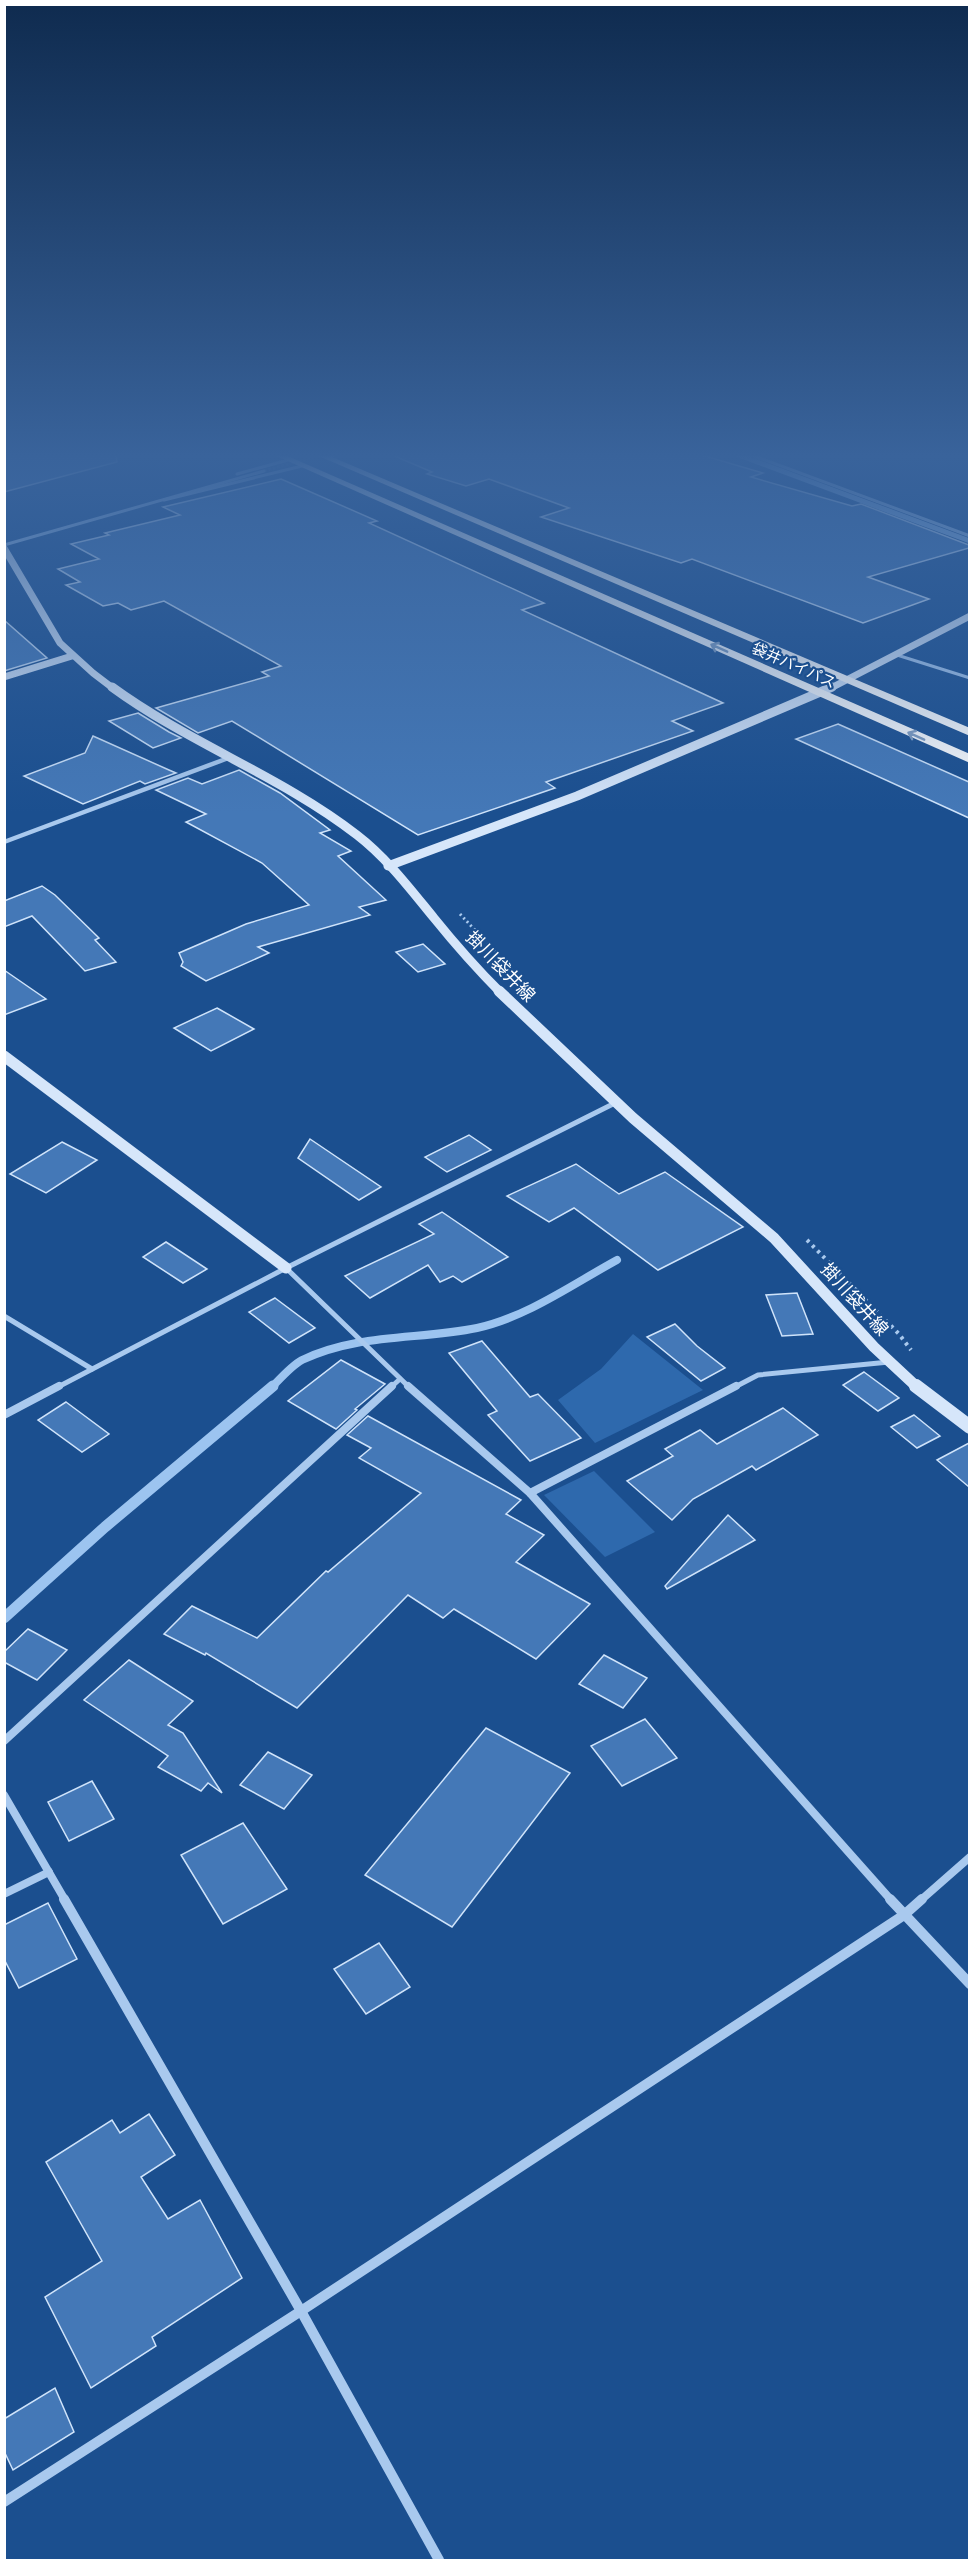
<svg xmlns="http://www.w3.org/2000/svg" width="974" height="2565" font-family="'Asap Condensed','Noto Sans JP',sans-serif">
	<rect width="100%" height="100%" fill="#1b4f8f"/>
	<g fill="#2e69ad">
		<path d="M633,1334L703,1390L595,1443L558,1400L601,1369Z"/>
		<path d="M594,1471L655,1532L605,1557L544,1495Z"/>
	</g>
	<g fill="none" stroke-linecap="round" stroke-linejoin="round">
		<path stroke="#9cc4f0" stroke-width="5" d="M736,454L970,541"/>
		<path stroke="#9cc4f0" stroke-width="8" d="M271,1388C280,1379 291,1366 302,1360C359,1333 419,1340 477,1328C527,1317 573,1284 617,1260"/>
		<path stroke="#9cc4f0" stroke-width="11" d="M4,1618L105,1527L273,1386"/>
	</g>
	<g fill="#4478b7" stroke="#cfe3fa" stroke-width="1.5">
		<path d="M4,454H116L117,462L4,492Z"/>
		<path d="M390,454H698L763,473L751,477L852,506L861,504L969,545V548L868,577L929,599L863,623L692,559L681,563L541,517L569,508L489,479L466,486L427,474L432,472Z"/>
		<path d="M281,479L377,521L369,523L544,603L522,610L723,703L672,721L693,731L546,782L555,788L418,835L232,721L198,733L156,708L269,676L262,672L281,666L164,601L131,610L118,603L103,606L66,585L80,582L58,569L99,559L71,544L109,535L105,533L180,515L163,507Z"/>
		<path d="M4,620L47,658L4,671Z"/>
		<path d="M138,713L169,732L181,738L153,748L109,721Z"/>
		<path d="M838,724L969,782V818L796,739Z"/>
		<path d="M93,736L169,770L176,773L145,784L140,781L83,804L24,776L85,753Z"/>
		<path d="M239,770L280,793L330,830L320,833L351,851L338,856L386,900L359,907L370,915L258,947L269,953L206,981L181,966L183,962L179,953L246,924L309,905L262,863L186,822L206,814L156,790L188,778L202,784Z"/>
		<path d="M42,886L55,895L99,938L95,940L116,962L85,971L32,916L4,927V901Z"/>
		<path d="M423,944L445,964L418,972L396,952Z"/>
		<path d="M4,970L46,999L4,1015Z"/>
		<path d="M217,1008L254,1029L211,1051L174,1028Z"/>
		<path d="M469,1135L491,1150L447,1172L425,1157Z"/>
		<path d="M310,1139L381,1187L359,1200L298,1158Z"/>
		<path d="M62,1142L97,1160L46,1193L10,1174Z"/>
		<path d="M576,1164L619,1194L665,1172L743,1227L658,1270L574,1208L549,1222L507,1196Z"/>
		<path d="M442,1212L508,1257L462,1282L453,1276L440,1282L428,1265L370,1298L345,1276L434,1234L419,1224Z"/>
		<path d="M166,1242L207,1269L183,1283L143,1257Z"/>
		<path d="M797,1293L813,1334L782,1336L766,1295Z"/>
		<path d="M275,1298L315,1328L289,1343L249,1312Z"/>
		<path d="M675,1324L697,1346L725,1368L701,1381L647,1337Z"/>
		<path d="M482,1341L530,1397L538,1394L581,1438L530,1461L488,1415L497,1411L449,1353Z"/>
		<path d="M341,1360L385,1384L355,1409L357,1410L336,1429L288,1401Z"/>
		<path d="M864,1372L899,1398L878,1411L843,1385Z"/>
		<path d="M66,1402L109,1434L82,1452L38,1420Z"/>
		<path d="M783,1408L818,1435L756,1470L752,1466L693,1499L672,1520L627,1481L673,1456L665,1449L700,1430L717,1444Z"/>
		<path d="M914,1415L940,1436L917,1448L891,1427Z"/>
		<path d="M368,1416L521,1500L506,1514L544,1535L516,1562L590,1604L536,1659L454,1609L443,1618L408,1595L297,1708L206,1653L205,1655L164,1634L192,1606L257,1638L326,1571L328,1572L421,1493L359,1458L371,1448L347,1435Z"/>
		<path d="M969,1443V1487L937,1460Z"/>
		<path d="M728,1515L755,1540L667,1589L665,1586Z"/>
		<path d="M28,1629L67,1650L37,1680L4,1662V1652Z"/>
		<path d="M604,1655L647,1678L623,1708L579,1684Z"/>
		<path d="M129,1660L193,1701L168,1725L183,1733L222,1793L208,1783L201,1791L158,1767L168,1756L84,1700Z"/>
		<path d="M645,1719L677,1758L622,1786L591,1746Z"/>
		<path d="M486,1728L570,1773L452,1927L365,1875Z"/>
		<path d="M268,1752L312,1775L284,1809L240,1785Z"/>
		<path d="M92,1781L114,1819L69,1841L48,1802Z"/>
		<path d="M243,1823L287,1889L223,1924L181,1855Z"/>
		<path d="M48,1903L77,1959L19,1988L4,1959V1925Z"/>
		<path d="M379,1943L410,1987L366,2014L334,1969Z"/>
		<path d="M149,2114L175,2155L141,2177L168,2219L200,2200L242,2278L152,2337L156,2346L91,2388L45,2297L102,2261L46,2162L112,2120L120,2133Z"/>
		<path d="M55,2388L74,2432L13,2470L4,2451V2419Z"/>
	</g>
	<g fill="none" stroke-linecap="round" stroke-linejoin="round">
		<path stroke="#3d69a0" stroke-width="3" stroke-dasharray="3 1.5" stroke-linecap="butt" d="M264,471L323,454"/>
		<path stroke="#a9c9ee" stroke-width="3" stroke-dasharray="2 3" stroke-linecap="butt" d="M460,914L526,985"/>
		<path stroke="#a9c9ee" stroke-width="4" stroke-dasharray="3 4.5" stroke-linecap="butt" d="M807,1240L899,1334L911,1350"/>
		<g stroke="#a9c9ee" stroke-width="3">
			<path d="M749,454L970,536"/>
			<path d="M326,457L337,454"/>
			<path d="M237,474L288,460"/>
			<path d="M164,500L302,466"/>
			<path d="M4,545L264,471"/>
			<path d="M897,655L970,678"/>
		</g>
		<path stroke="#a9c9ee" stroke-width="4.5" d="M4,842L231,757"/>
		<g stroke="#a9c9ee" stroke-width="5">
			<path d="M286,1268L410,1388"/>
			<path d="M4,1316L92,1369"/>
			<path d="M56,1388L286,1268L617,1102"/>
			<path d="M390,1388L400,1379"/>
			<path d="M733,1388L758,1375L889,1362"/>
		</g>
		<g stroke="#a9c9ee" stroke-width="8">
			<path d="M408,1386L530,1493L891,1900"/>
			<path d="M4,1415L59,1386"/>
			<path d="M530,1493L736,1386"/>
			<path d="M4,1741L392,1386"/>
			<path d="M4,1795L65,1900"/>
			<path d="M4,1894L49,1872"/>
			<path d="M921,1900L970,1857"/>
		</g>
		<g stroke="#a9c9ee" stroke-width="10">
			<path d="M64,1899L301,2311L439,2560"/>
			<path d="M890,1899L970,1984"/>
			<path d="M4,2502L301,2311L904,1915L922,1899"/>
		</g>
		<g stroke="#d6e6fa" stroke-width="7">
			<path d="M4,548L60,643L93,673L114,689"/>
			<path d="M4,677L72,656"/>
			<path d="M829,689L970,616"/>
		</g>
		<g stroke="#d6e6fa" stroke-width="9">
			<path d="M112,687C190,744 281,776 357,835C387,858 411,890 434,918C455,944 477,969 501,993"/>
			<path d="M388,866L577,796L832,687"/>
		</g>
		<g stroke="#d6e6fa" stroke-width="11">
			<path d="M499,991L633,1118L774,1238L874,1347L918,1388"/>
			<path d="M4,1056L286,1268"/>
		</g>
		<path stroke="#d6e6fa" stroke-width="14" d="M916,1386L970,1427"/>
		<g fill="#fff" fill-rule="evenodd">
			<path d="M272,454H283L970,754V763Z"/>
			<path d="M314,454H325L970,728V736Z"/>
		</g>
	</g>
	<defs><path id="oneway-shaft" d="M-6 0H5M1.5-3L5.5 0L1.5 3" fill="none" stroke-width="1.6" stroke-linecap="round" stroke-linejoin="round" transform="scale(1.5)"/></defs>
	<g stroke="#829ec1">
		<use href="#oneway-shaft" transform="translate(719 648) rotate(-156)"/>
		<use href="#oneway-shaft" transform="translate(916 736) rotate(-156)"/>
	</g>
	<linearGradient id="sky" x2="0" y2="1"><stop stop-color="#0f2b4f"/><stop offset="0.56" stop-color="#39639b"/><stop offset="1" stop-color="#39639b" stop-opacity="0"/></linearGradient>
	<rect width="974" height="813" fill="url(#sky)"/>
	<g text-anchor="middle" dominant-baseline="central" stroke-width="4.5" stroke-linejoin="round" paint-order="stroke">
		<g font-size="15" fill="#fff" stroke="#1b4f8f">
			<text transform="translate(794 665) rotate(24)">袋井バイパス</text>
		</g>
		<g font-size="18" fill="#fff" stroke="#1b4f8f">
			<text transform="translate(501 966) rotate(46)">掛川袋井線</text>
			<text transform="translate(855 1299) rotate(48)">掛川袋井線</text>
		</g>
	</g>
	<rect width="974" height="2565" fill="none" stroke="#ffffff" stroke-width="12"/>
</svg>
